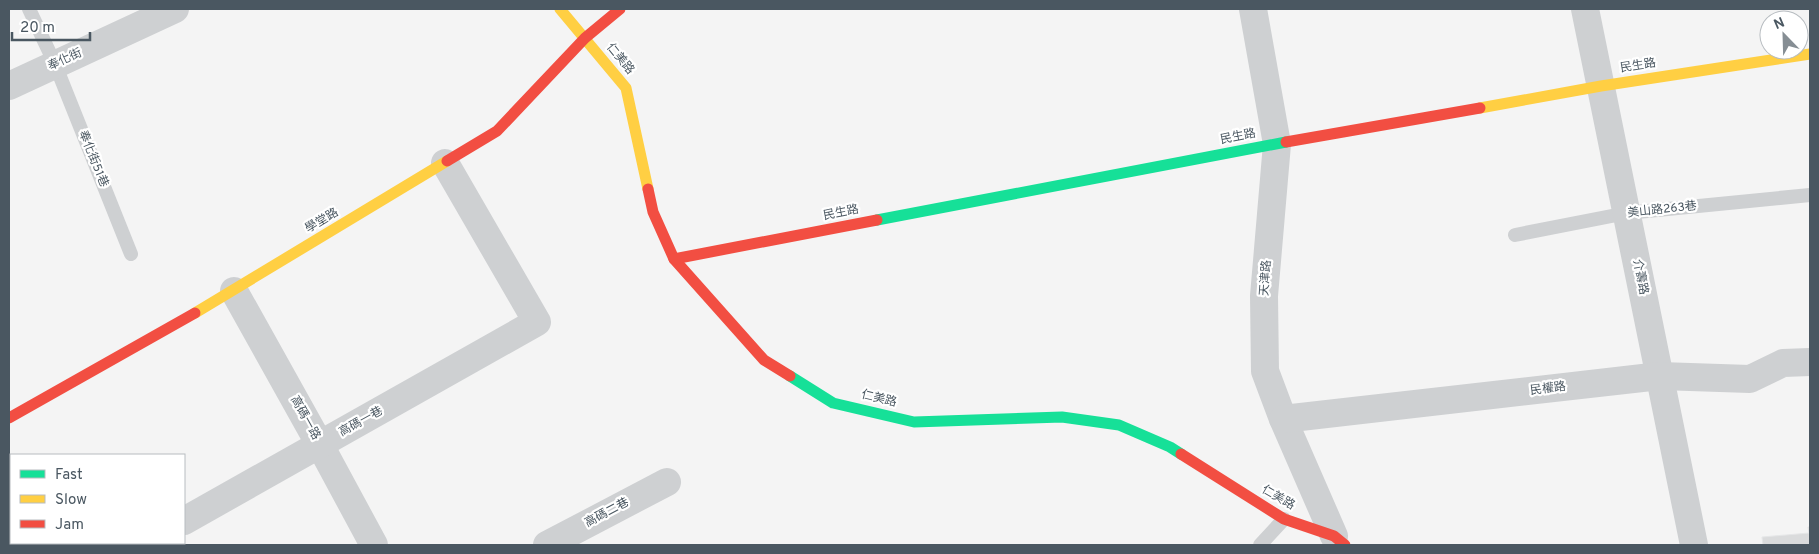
<svg xmlns="http://www.w3.org/2000/svg" width="1819" height="554" font-family="Overpass,'Noto Sans TC',sans-serif">
	<rect width="100%" height="100%" fill="#f4f4f4"/>
	<path fill="#dadbdc" stroke="#e5e6e7" d="M1808,527H1810V545H1763L1762,537L1809,533Z"/>
	<g fill="none" stroke-linecap="round" stroke-linejoin="round">
		<g stroke="#ced0d2" stroke-width="14">
			<path d="M29,9L55,64L131,254"/>
			<path d="M1515,235L1627,213L1810,195"/>
			<path d="M1260,545L1284,519"/>
		</g>
		<g stroke="#ced0d2" stroke-width="28">
			<path d="M1253,9L1277,144L1264,296L1265,371L1283,419L1334,536"/>
			<path d="M1585,9L1694,545"/>
			<path d="M9,86L175,9"/>
			<path d="M234,291L320,445L374,545"/>
			<path d="M1283,419L1660,376L1750,379L1783,363L1810,362"/>
			<path d="M9,473L11,477"/>
			<path d="M184,521L537,322L445,163"/>
			<path d="M47,543L48,545"/>
			<path d="M141,545L146,543"/>
			<path d="M547,545L667,482"/>
		</g>
		<g stroke="#16e098" stroke-width="11">
			<path d="M877,220L1286,142"/>
			<path d="M790,376L833,403L914,422L1062,417L1119,425L1170,447L1181,454"/>
		</g>
		<g stroke="#ffcf43" stroke-width="11">
			<path d="M560,9L626,88L648,189"/>
			<path d="M1480,108L1601,86L1810,54"/>
			<path d="M195,313L447,161"/>
		</g>
		<g stroke="#f24e42" stroke-width="11">
			<path d="M1286,142L1480,108"/>
			<path d="M447,161L497,131L585,38L620,9"/>
			<path d="M648,189L653,212L674,259L764,360L790,376"/>
			<path d="M674,259L877,220"/>
			<path d="M9,418L195,313"/>
			<path d="M1181,454L1284,519L1334,536L1345,545"/>
		</g>
	</g>
	<g text-anchor="middle" dominant-baseline="central" stroke-width="4.5" stroke-linejoin="round" paint-order="stroke">
		<g font-size="12" fill="#4a5761" stroke="#fff">
			<text transform="translate(620 59) rotate(51)">仁美路</text>
			<text transform="translate(65 60) rotate(-25)">奉化街</text>
			<text transform="translate(1638 66) rotate(-9)">民生路</text>
			<text transform="translate(1238 137) rotate(-11)">民生路</text>
			<text transform="translate(93 159) rotate(68)">奉化街51巷</text>
			<text transform="translate(1662 210) rotate(-6)">美山路263巷</text>
			<text transform="translate(841 213) rotate(-11)">民生路</text>
			<text transform="translate(322 221) rotate(-31)">學堂路</text>
			<text transform="translate(1640 277) rotate(79)">介壽路</text>
			<text transform="translate(1266 278) rotate(-86)">天津路</text>
			<text transform="translate(1548 389) rotate(-7)">民權路</text>
			<text transform="translate(879 399) rotate(14)">仁美路</text>
			<text transform="translate(305 418) rotate(61)">高碼一路</text>
			<text transform="translate(361 422) rotate(-29)">高碼一巷</text>
			<text transform="translate(1278 498) rotate(30)">仁美路</text>
			<text transform="translate(607 513) rotate(-28)">高碼二巷</text>
		</g>
	</g>
	<rect width="1819" height="554" fill="none" stroke="#4a5761" stroke-width="20"/>
	<rect x="10" y="454" width="175" height="90" fill="#ffffff" stroke="#b7bcc0"/>
	<rect x="20" y="470" width="25" height="8" fill="#16e098" stroke="#b7bcc0"/>
	<text x="55" y="479" font-size="15" fill="#4a5761">Fast</text>
	<rect x="20" y="495" width="25" height="8" fill="#ffcf43" stroke="#b7bcc0"/>
	<text x="55" y="504" font-size="15" fill="#4a5761">Slow</text>
	<rect x="20" y="520" width="25" height="8" fill="#f24e42" stroke="#b7bcc0"/>
	<text x="55" y="529" font-size="15" fill="#4a5761">Jam</text>
	<g transform="translate(1784 35) rotate(337)"><circle r="24" fill="#ffffff" stroke="#b7bcc0"/>
	<path d="M0-4L9 19L0 12L-9 19Z" fill="#868e94"/>
	<text y="-8" font-size="14" font-weight="bold" text-anchor="middle" fill="#4a5761">N</text>
	</g>
	<path d="M12 32v8h78v-8" fill="none" stroke="#4a5761" stroke-width="2.5"/>
	<text x="20" y="32" font-size="15" fill="#4a5761" stroke="#ffffff" stroke-width="4" paint-order="stroke">20 m</text>
</svg>
